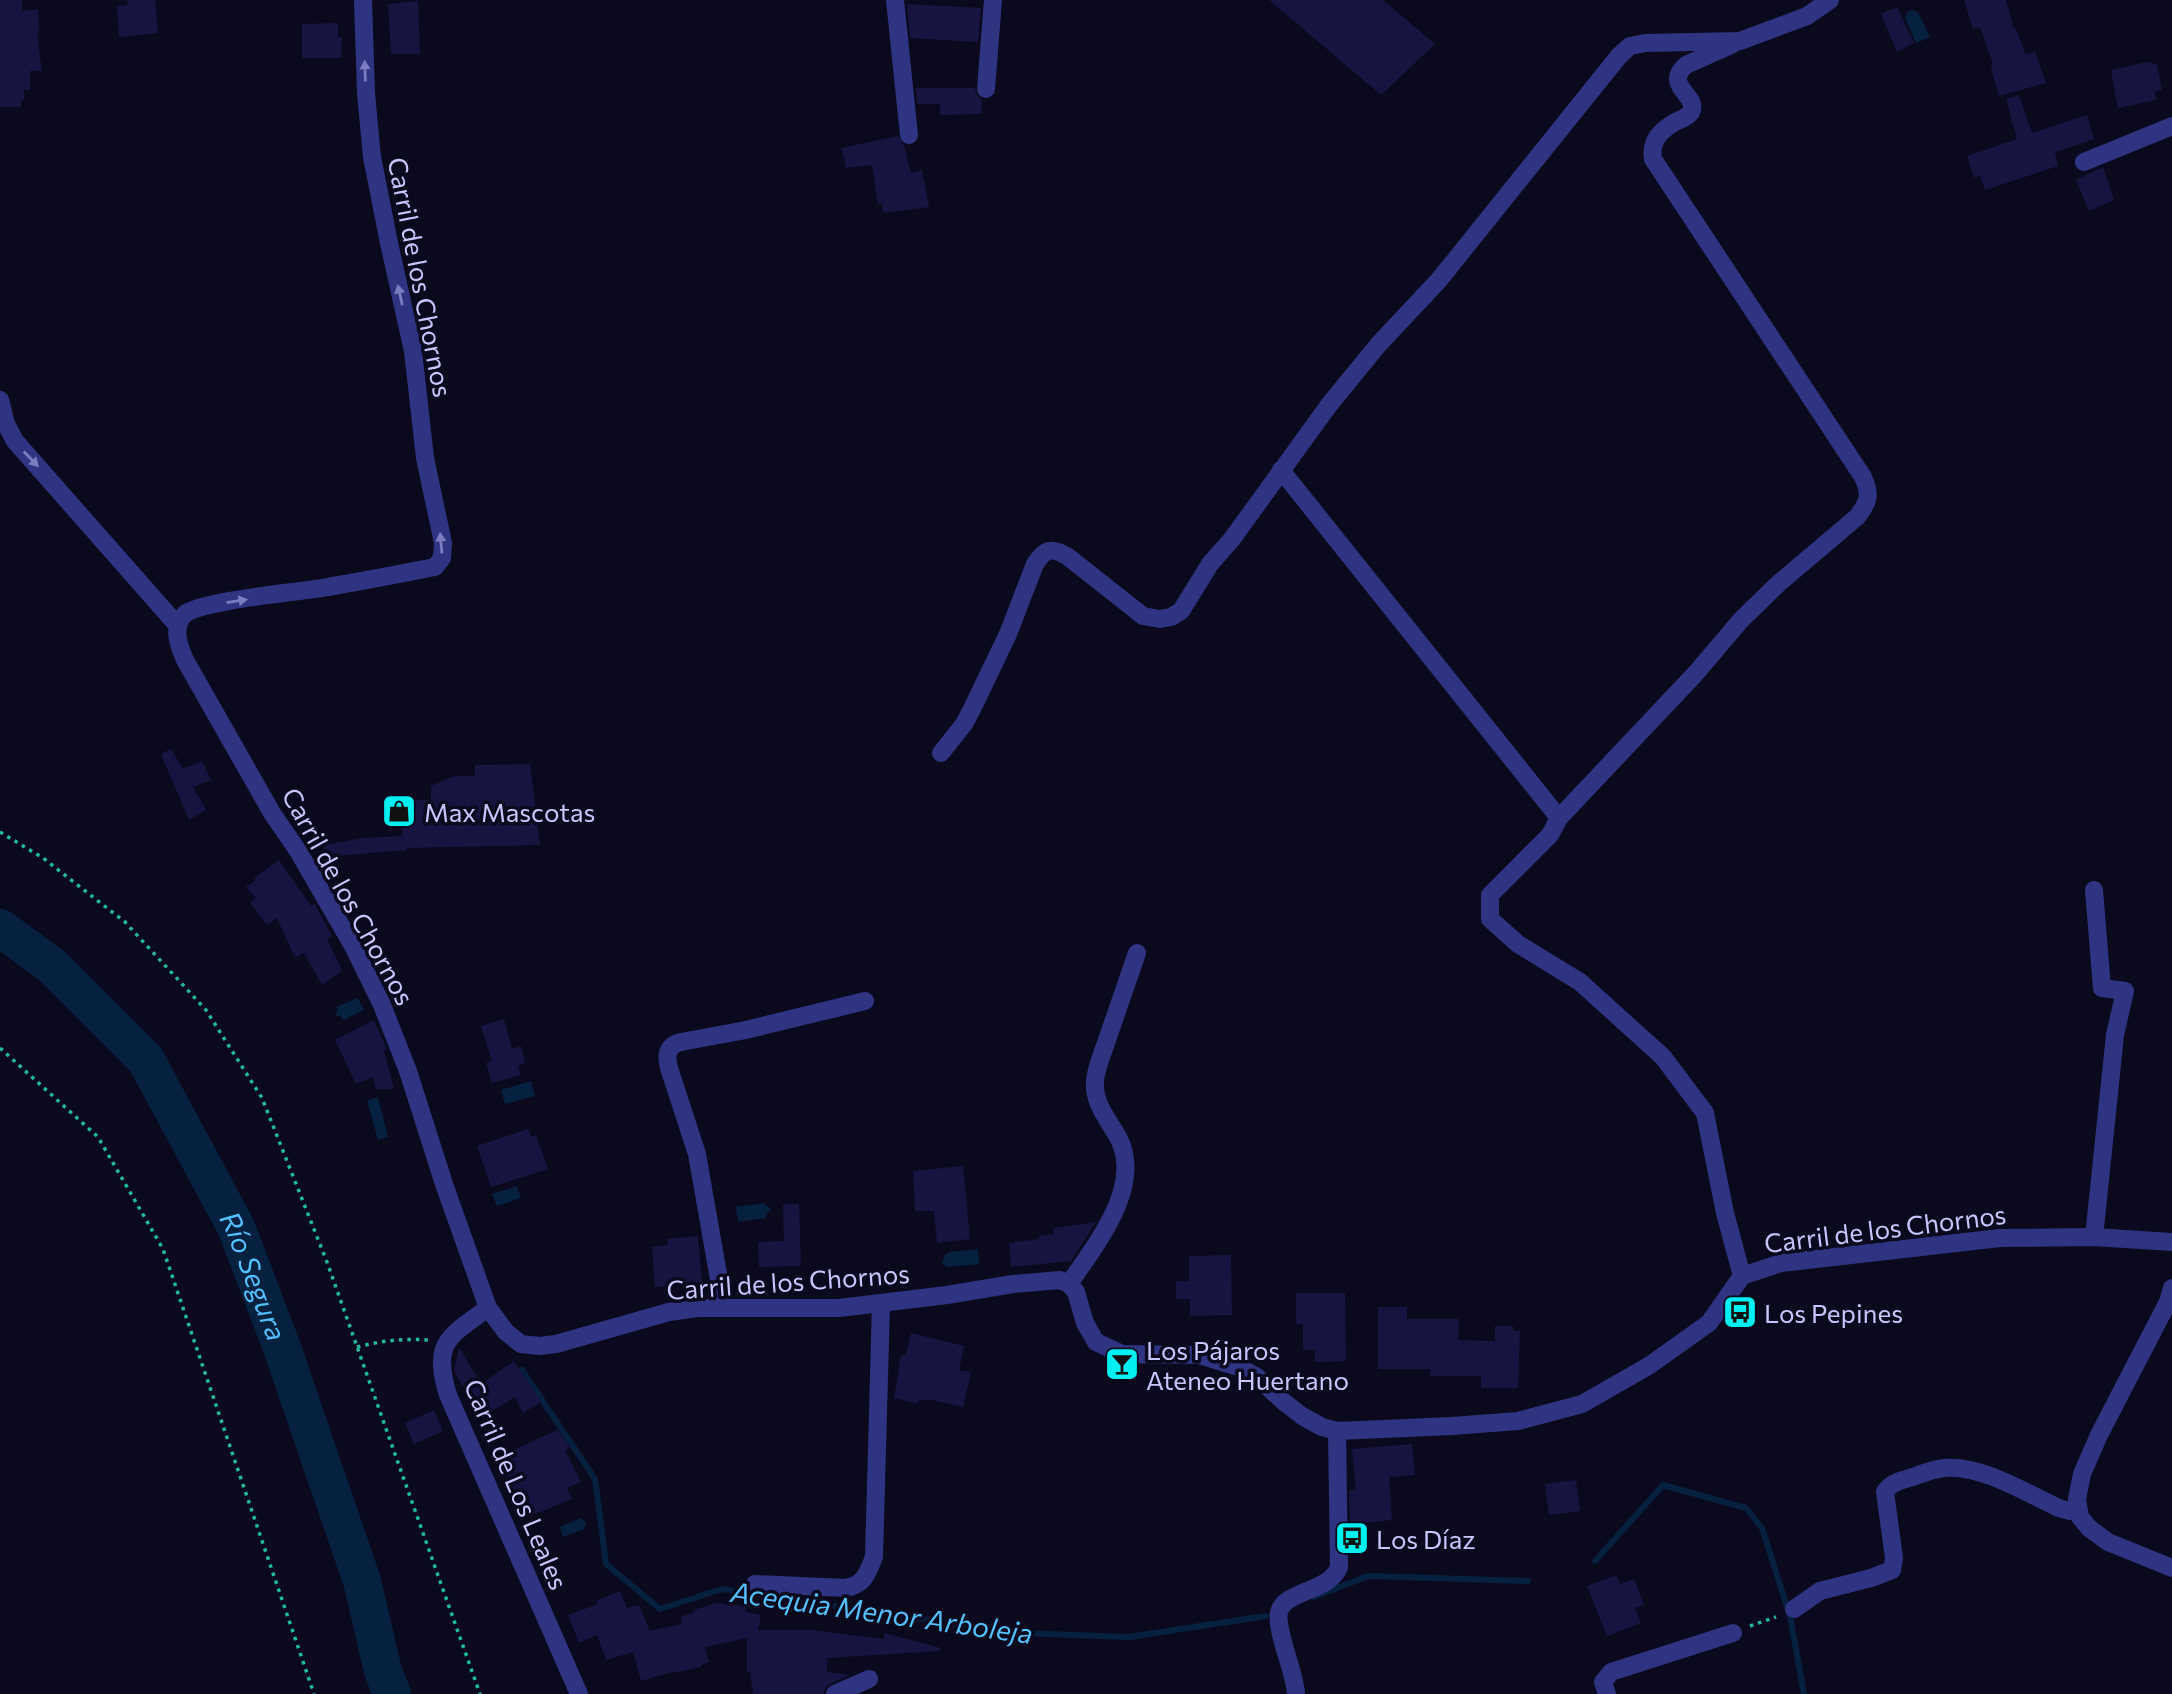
<svg xmlns="http://www.w3.org/2000/svg" width="2172" height="1694" font-family="Commissioner,sans-serif">
	<rect width="100%" height="100%" fill="#0b091e"/>
	<g fill="#062140">
		<path d="M1912,10L1918,12L1930,37L1916,43L1905,18L1908,11Z"/>
		<path d="M358,998L364,1010L343,1020L342,1017L335,1015L338,1009L336,1007Z"/>
		<path d="M531,1081L535,1096L505,1104L501,1090Z"/>
		<path d="M378,1097L388,1137L378,1140L367,1101Z"/>
		<path d="M517,1186L521,1198L497,1206L492,1194Z"/>
		<path d="M765,1203V1206H768L771,1210L766,1214V1218L738,1222L736,1207Z"/>
		<path d="M978,1249L979,1264L947,1267L942,1263L945,1255L950,1252Z"/>
		<path d="M580,1518L586,1523L584,1529L563,1537L560,1527Z"/>
	</g>
	<g fill="none" stroke-linecap="round" stroke-linejoin="round">
		<g stroke="#062140" stroke-width="6">
			<path d="M522,1370L595,1479L606,1564L660,1609L722,1589L1017,1633L1129,1637L1266,1616"/>
			<path d="M1595,1561L1663,1485L1746,1508L1762,1528L1790,1616L1804,1694"/>
			<path d="M1314,1597L1368,1576L1528,1581"/>
		</g>
		<path stroke="#062140" stroke-width="38" id="s1" d="M0,928L51,965L146,1060L236,1227L281,1345L362,1581L383,1671L392,1694"/>
	</g>
	<g fill="#181441">
		<path d="M0,0H22V11L38,9L39,34H37L42,71H30V90H24V100H21V107H0Z"/>
		<path d="M127,0H155L158,33L119,37L117,6L128,5Z"/>
		<path d="M1269,0H1383L1435,44L1381,95Z"/>
		<path d="M1964,0H2006L2014,29H2016L2026,55L2035,51L2046,83L1999,96L1991,69L1993,64L1980,27L1973,29Z"/>
		<path d="M418,1L420,54H391L388,4Z"/>
		<path d="M907,4L981,8L978,42L910,38Z"/>
		<path d="M1897,7L1914,43L1897,52L1881,14Z"/>
		<path d="M338,23V37H342L341,58H302V24Z"/>
		<path d="M2147,62L2157,64L2162,90L2155,92L2156,100L2118,108L2111,70Z"/>
		<path d="M916,88H975L976,94L982,99L981,114L940,115V104H917Z"/>
		<path d="M2019,95L2032,133L2087,115L2094,139L2055,152L2058,166L1985,190L1980,176L1974,178L1967,156L2017,139L2006,99Z"/>
		<path d="M898,136L904,145L911,173L922,170L929,207L883,213L882,203L878,204L872,165L846,168L841,148Z"/>
		<path d="M2103,167L2114,200L2089,211L2076,180Z"/>
		<path d="M171,749L183,769L202,761L211,780L193,787L206,810L189,820L161,754Z"/>
		<path d="M530,764L540,845L406,848L407,850L325,857L323,845L363,838L402,836V816L412,815L413,800H431V786L454,776H475V765Z"/>
		<path d="M279,860L311,906L315,904L332,936L327,939L342,971L322,985L304,953L295,958L277,918L267,925L250,903L256,898L246,887L256,880L254,878Z"/>
		<path d="M504,1019L512,1049L521,1046L525,1063L518,1066L521,1075L492,1083L486,1063L492,1061L481,1026Z"/>
		<path d="M374,1020L387,1049L384,1051L394,1089H376L373,1077L356,1084L335,1040Z"/>
		<path d="M528,1129L531,1137L536,1135L548,1169L491,1187L477,1146Z"/>
		<path d="M963,1166L970,1239L937,1243L934,1211H915L913,1171Z"/>
		<path d="M783,1204H799L801,1266L759,1267L758,1242L784,1241Z"/>
		<path d="M1096,1222L1071,1261L1011,1267L1009,1243L1039,1239V1236L1054,1234L1053,1228Z"/>
		<path d="M698,1236L702,1284L655,1287L652,1247L668,1245L667,1239Z"/>
		<path d="M1231,1255L1232,1315L1190,1316V1299H1176V1281H1189V1256Z"/>
		<path d="M1296,1293H1345L1346,1361L1315,1362V1350H1303V1324H1296Z"/>
		<path d="M1378,1307H1407V1319H1459L1458,1340L1495,1341V1326H1513V1331H1520L1518,1388H1481V1376H1430V1369H1378Z"/>
		<path d="M911,1333L964,1346L959,1370L971,1372L963,1407L927,1399L926,1401L919,1399L918,1404L894,1398L901,1355H906Z"/>
		<path d="M459,1347L481,1384L514,1361L541,1402L523,1413L515,1397L481,1418L464,1394L466,1392L454,1371Z"/>
		<path d="M434,1410L443,1431L414,1444L405,1423Z"/>
		<path d="M557,1430L570,1448L565,1450L581,1482L567,1488L572,1499L523,1519L499,1457Z"/>
		<path d="M1412,1444L1415,1475L1389,1477L1392,1520L1350,1524L1349,1490H1356L1352,1449Z"/>
		<path d="M1576,1480L1580,1511L1549,1515L1545,1484Z"/>
		<path d="M1616,1575L1620,1584L1634,1579L1644,1605L1635,1608L1641,1623L1607,1636L1587,1586Z"/>
		<path d="M620,1591L627,1608L639,1605L650,1631L682,1624L681,1617L694,1612V1610L716,1603L745,1606L746,1612L761,1615L758,1630H811L884,1639V1633L941,1648L940,1651L827,1658V1672L850,1675L830,1684L825,1688L824,1694H753L750,1672H747V1638L705,1647L709,1662L701,1665V1667L675,1673V1671L641,1681L633,1652L606,1660L597,1635L579,1643L568,1615L598,1604L596,1601Z"/>
	</g>
	<g fill="none" stroke-linecap="round" stroke-linejoin="round">
		<g stroke="#20b9a1" stroke-width="3.5" stroke-dasharray="3.5 5" stroke-linecap="butt">
			<path d="M0,832L43,858L125,922L206,1010L262,1098L327,1262L480,1694"/>
			<path d="M0,1048L98,1137L163,1249L314,1694"/>
			<path d="M357,1347C380,1341 404,1338 428,1340"/>
			<path d="M1750,1626L1776,1617"/>
		</g>
		<g stroke="#2f3482" stroke-width="18">
			<path d="M363,0L366,93L372,157L389,243L413,351L425,458L443,543L442,558L435,567C399,574 364,581 328,587C302,592 202,600 185,614C171,627 179,646 185,660L272,813L298,851L353,946L382,1005L408,1071L444,1184L488,1308L506,1332L521,1344L540,1346L556,1344L669,1312L697,1308H839L947,1295L1013,1284L1060,1280L1069,1284L1076,1292L1085,1323L1096,1342L1122,1354L1199,1355L1241,1368L1257,1377L1284,1402L1302,1416L1322,1427L1337,1431L1452,1426L1518,1421L1582,1404L1650,1365L1709,1323L1742,1276L1781,1263L2000,1238L2094,1237L2172,1242"/>
			<path d="M895,0L909,135"/>
			<path d="M986,89L993,0"/>
			<path d="M2084,162L2172,126"/>
			<path d="M0,400L6,424L15,441L178,626"/>
			<path d="M1281,470L1559,818L1550,835L1490,895V919L1518,944L1580,982L1663,1057L1705,1113L1725,1213L1742,1276"/>
			<path d="M941,753L964,724L972,709L1008,634L1035,564C1045,549 1051,547 1067,556L1143,616L1160,619L1171,617L1181,611L1210,564L1232,539L1329,405L1378,345L1439,280L1619,56L1630,46L1645,43L1740,41L1807,16L1830,0"/>
			<path d="M1559,818L1696,673L1741,620L1778,584L1857,517C1869,502 1871,494 1863,477L1653,159C1650,140 1661,130 1677,121C1682,119 1688,117 1691,112C1700,96 1662,86 1686,65L1733,44"/>
			<path d="M2094,1237L2115,1035L2125,991L2102,988L2094,890"/>
			<path d="M1069,1284C1095,1245 1143,1188 1119,1139C1109,1120 1093,1104 1095,1081C1096,1067 1103,1053 1107,1040C1117,1011 1127,982 1137,953"/>
			<path d="M2172,1288L2168,1302L2099,1435L2082,1474L2077,1499L2080,1517L2089,1528L2108,1542L2172,1568"/>
			<path d="M488,1308C448,1337 432,1343 448,1395L579,1694"/>
			<path d="M724,1308L697,1154L669,1068C666,1055 666,1046 681,1042L746,1030L865,1001"/>
			<path d="M755,1584L846,1588C865,1584 867,1574 874,1557L881,1304"/>
			<path d="M1794,1609L1820,1591L1871,1578L1892,1570L1894,1558L1885,1492C1891,1482 1902,1480 1913,1477C1923,1473 1934,1469 1945,1468C1982,1465 2026,1493 2059,1508L2069,1511L2078,1510"/>
			<path d="M835,1694L869,1679"/>
			<path d="M1296,1694C1295,1672 1275,1630 1279,1612C1285,1590 1330,1592 1339,1567L1337,1431"/>
			<path d="M1607,1694L1603,1682L1611,1672L1733,1633"/>
		</g>
	</g>
	<defs><path id="oneway-solid" d="M-6-.8H1V-3.2L6.5 0L1 3.2V.8H-6Z" transform="scale(1.75)"/></defs>
	<g fill="#7b7dc0">
		<use href="#oneway-solid" transform="translate(365 71) rotate(-92)"/>
		<use href="#oneway-solid" transform="translate(400 295) rotate(-103)"/>
		<use href="#oneway-solid" transform="translate(31 459) rotate(46)"/>
		<use href="#oneway-solid" transform="translate(441 543) rotate(-95)"/>
		<use href="#oneway-solid" transform="translate(237 601) rotate(-9)"/>
	</g>
	<defs>
		<g id="shop-square" transform="scale(1.75)"><rect x="-9" y="-9" width="18" height="18" rx="4" fill="#00f0f1" stroke="#0b091e"/><path d="M-5-2.5h2.3a2.7 3.5 0 0 1 5.4 0H5L5.5 6h-11ZM-1.5-2.5h3a1.5 2.3 0 0 0-3 0Z" fill="#111"/></g>
		<g id="bus-square" transform="scale(1.75)"><rect x="-9" y="-9" width="18" height="18" rx="4" fill="#00f0f1" stroke="#0b091e"/><path d="M-5-6H5V4H4V6H2V4H-2V6H-4V4H-5ZM-3.5-4V0h7V-4ZM-3.5 1.2v1.5H-2V1.2ZM2 1.2v1.5H3.5V1.2Z" fill="#111"/></g>
		<g id="bar-square" transform="scale(1.75)"><rect x="-9" y="-9" width="18" height="18" rx="4" fill="#00f0f1" stroke="#0b091e"/><path d="M-6-5H6L.8 .8V4.5H3.5V6h-7V4.5H-.8V.8Z" fill="#111"/></g>
	</defs>
	<g fill-rule="evenodd">
		<use href="#shop-square" x="399" y="811"/>
		<use href="#bus-square" x="1740" y="1312"/>
		<use href="#bar-square" x="1122" y="1364"/>
		<use href="#bus-square" x="1352" y="1538"/>
	</g>
	<g text-anchor="middle" dominant-baseline="central" stroke-width="7" stroke-linejoin="round" paint-order="stroke">
		<g font-size="26" fill="#c7c6ff" stroke="#0b091e">
			<text transform="translate(421 277) rotate(79)">Carril de los Chornos</text>
			<text transform="translate(349 896) rotate(61)">Carril de los Chornos</text>
			<text transform="translate(1885 1228) rotate(-7)">Carril de los Chornos</text>
			<text transform="translate(788 1281) rotate(-4)">Carril de los Chornos</text>
			<text transform="translate(517 1484) rotate(67)">Carril de Los Leales</text>
		</g>
		<g font-size="26" fill="#c7c6ff" stroke="#0b091e" text-anchor="start">
			<text x="424" y="811">Max Mascotas</text>
			<text x="1764" y="1312">Los Pepines</text>
			<text x="1146" y="1349">Los Pájaros<tspan x="1146" dy="30">Ateneo Huertano</tspan></text>
			<text x="1376" y="1538">Los Díaz</text>
		</g>
		<g font-size="28" font-style="italic" fill="#54c1ff" stroke="#0b091e">
			<text stroke="none"><textPath href="#s1" startOffset="439">Río Segura</textPath></text>
			<text transform="translate(882 1612) rotate(8)">Acequia Menor Arboleja</text>
		</g>
	</g>
</svg>
